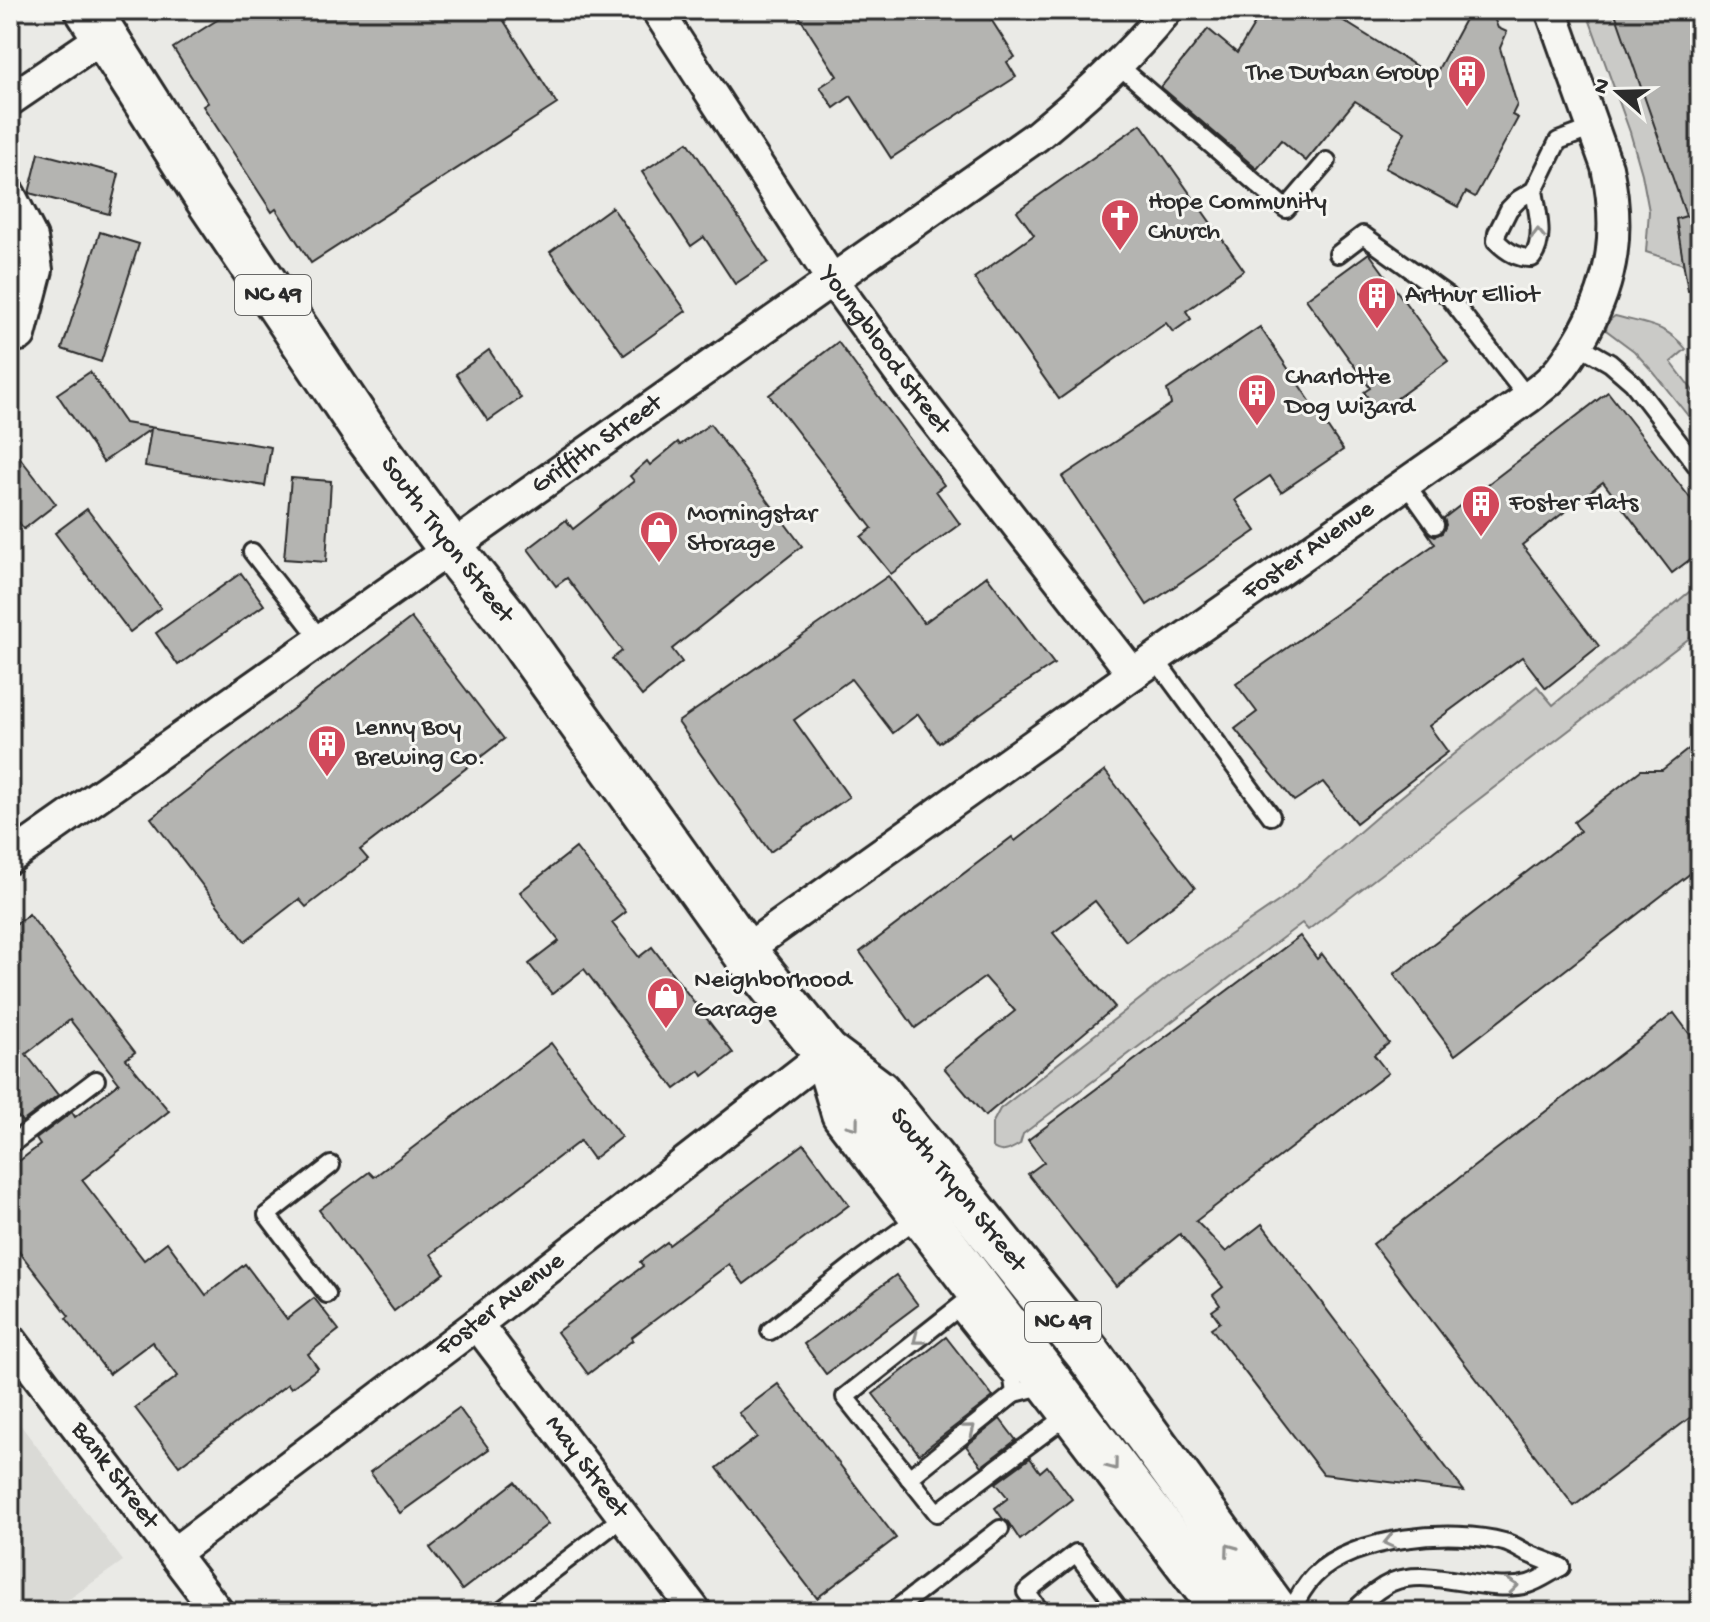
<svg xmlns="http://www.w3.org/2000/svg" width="1710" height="1622" font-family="'Gochi Hand',sans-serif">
	<rect width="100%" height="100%" fill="#eaeae6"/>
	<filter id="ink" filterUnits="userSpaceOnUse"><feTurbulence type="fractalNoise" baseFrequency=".0125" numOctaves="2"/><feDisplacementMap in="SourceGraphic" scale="16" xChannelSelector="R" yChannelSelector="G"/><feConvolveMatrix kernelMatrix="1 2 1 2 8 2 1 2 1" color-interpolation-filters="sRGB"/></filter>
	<g filter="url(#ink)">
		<path fill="#dadad6" d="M10,1411L123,1561L51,1612H10Z"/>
		<g fill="#cacac7" stroke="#7a7a79" stroke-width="2">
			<path d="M1586,10H1700L1686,265L1646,252L1649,211L1642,174L1630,132Z"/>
			<path d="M1615,316C1644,324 1666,324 1686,349L1671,362L1700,400V431L1654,373L1634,351L1606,330L1608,321Z"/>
			<path d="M1700,583V630L1308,930L1302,923L1023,1134L1020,1144C1010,1150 1002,1155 992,1147V1124L1000,1109L1172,974L1282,899L1380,814L1537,686L1553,705Z"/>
		</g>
		<g fill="#b4b4b1" stroke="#2b2b2b" stroke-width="2">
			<path d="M233,10H497L557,104L311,263L276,209L272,212L203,106L208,103L173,48Z"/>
			<path d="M795,10H985L1015,57L1007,62L1016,77L891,158L851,96L834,108L820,87L837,76Z"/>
			<path d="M1263,10H1326L1434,77L1470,10H1491L1498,28L1507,32L1500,48L1517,105L1512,115L1518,118L1475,197L1466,192L1458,207L1385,168L1405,132L1355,101L1306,161L1281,140L1257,169L1161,87L1208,29L1237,53Z"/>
			<path d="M1614,10H1700V290L1688,291L1676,219L1686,216Z"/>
			<path d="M1141,124L1244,270L1186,311L1191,319L1173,332L1166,323L1059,399L974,278L1034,235L1017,211Z"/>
			<path d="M688,142L768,262L735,284L704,237L691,246L642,172Z"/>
			<path d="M39,153L119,174L109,214L29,193Z"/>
			<path d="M612,207L686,311L624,355L550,252Z"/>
			<path d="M100,232L139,244L101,362L62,349Z"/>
			<path d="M1369,253L1448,361L1378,412L1364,392L1370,388L1306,299Z"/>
			<path d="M1260,327L1343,450L1281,492L1270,476L1235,500L1256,531L1147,605L1062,477L1171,404L1167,390Z"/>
			<path d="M838,342L944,485L936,491L960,524L891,574L861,537L872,528L769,395Z"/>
			<path d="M489,350L521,398L488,421L456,374Z"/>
			<path d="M90,372L125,423L271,447L265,486L145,466L151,429L103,462L57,394Z"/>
			<path d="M1608,392L1697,507L1700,514V552L1672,573L1603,482L1522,545L1599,646L1546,688L1522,657L1429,726L1448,752L1356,823L1323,782L1294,801L1235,729L1257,712L1236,684L1435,544L1426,531L1435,536L1442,533L1446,525L1444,518Z"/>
			<path d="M710,424L802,546L672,649L682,662L642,696L612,659L622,651L567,578L556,586L528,549L566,520L573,529L634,481L630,476L647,461L650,465L678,442L680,445Z"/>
			<path d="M10,445L56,504L24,529L10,511Z"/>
			<path d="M291,478L331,481L326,562L284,559Z"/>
			<path d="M87,509L161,608L130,632L55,533Z"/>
			<path d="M241,573L264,605L178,665L156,633Z"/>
			<path d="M888,576L924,623L987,576L1054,664L1001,699L939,743L918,714L893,733L851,679L794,720L849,797L770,852L678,722Z"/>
			<path d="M411,618L504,739L360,850L368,859L306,907L299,899L245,941L151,818Z"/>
			<path d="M1700,740V866L1455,1055L1394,974L1580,831L1574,822L1641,770H1662Z"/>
			<path d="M1105,771L1195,888L1126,941L1095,901L1053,933L1115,1007L985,1116L944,1068L1015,1011L985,977L915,1028L860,952L1012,837L1015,841Z"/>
			<path d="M576,848L626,912L612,923L639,957L652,947L733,1053L703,1076L700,1071L675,1089L584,969L552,994L529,964L559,941L520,892Z"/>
			<path d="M29,914L135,1052L126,1059L169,1111L82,1180L144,1260L167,1242L206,1295L245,1264L287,1319L314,1298L339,1330L308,1354L318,1368L291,1388L288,1384L179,1466L135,1408L178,1376L152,1342L109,1374L66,1318L69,1316L10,1240V1168L40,1145L36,1139L72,1112L75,1117L119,1083L70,1020L26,1054L58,1095L22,1122L10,1107V929Z"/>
			<path d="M1300,936L1317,959L1322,954L1389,1043L1374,1055L1388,1073L1196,1221L1226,1252L1262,1224L1464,1491L1323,1474L1211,1328L1220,1322L1212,1311L1220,1305L1213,1295L1223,1287L1180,1234L1116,1286L1028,1174L1044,1162L1028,1140Z"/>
			<path d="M1674,1013L1700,1048V1410L1574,1506L1373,1244Z"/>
			<path d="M551,1043L621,1137L593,1159L580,1141L431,1254L444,1273L394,1311L319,1210L369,1172L374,1177Z"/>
			<path d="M804,1144L849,1205L744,1284L729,1264L632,1337L633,1340L588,1374L557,1332L643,1266L640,1262L667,1242L669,1245Z"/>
			<path d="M896,1275L918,1305L826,1374L804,1344Z"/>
			<path d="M946,1337L993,1397L919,1454L873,1394Z"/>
			<path d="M778,1384L896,1538L817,1598L717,1468L757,1437L739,1413Z"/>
			<path d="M459,1408L489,1449L400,1513L370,1472Z"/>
			<path d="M1000,1419L1016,1440L982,1466L966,1446Z"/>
			<path d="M1030,1458L1040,1472L1047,1466L1072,1499L1020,1540L1008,1522L1003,1519L995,1508L1008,1498L996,1483Z"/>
			<path d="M515,1482L548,1524L462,1590L430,1548Z"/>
		</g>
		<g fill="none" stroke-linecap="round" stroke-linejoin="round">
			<g stroke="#2b2b2b" stroke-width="22">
				<g id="service">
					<path d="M1118,65L1286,209L1327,161"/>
					<path d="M1534,190C1537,212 1546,238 1532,258C1518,259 1506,251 1496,241L1497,233L1509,209L1519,199L1534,190L1558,141L1593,128"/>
					<path d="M1338,254L1363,235L1448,296L1528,398"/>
					<path d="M1577,344L1610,363L1633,383L1700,470"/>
					<path d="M1406,484L1435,525"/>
					<path d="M252,552L321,640"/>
					<path d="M1156,660L1271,816"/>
					<path d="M10,1145L96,1080"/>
					<path d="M978,1292L845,1397L937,1513L1071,1413"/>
					<path d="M327,1294L267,1215L331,1165"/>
					<path d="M957,1309L1013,1379L1015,1393"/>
					<path d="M770,1331L860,1260L920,1216"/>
					<path d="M909,1478L1015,1393L1049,1384"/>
					<path d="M499,1612L623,1517"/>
					<path d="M892,1612L1000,1529"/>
					<path d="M1041,1612L1026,1592L1076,1553L1121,1612"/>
					<path d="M1291,1612C1297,1599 1304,1586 1314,1576C1353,1536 1453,1528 1504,1542C1512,1544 1519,1549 1527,1553C1538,1558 1550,1562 1561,1567"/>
					<path d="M1352,1612C1365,1601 1376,1589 1392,1582C1431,1566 1485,1595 1528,1584C1539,1581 1551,1572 1561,1567"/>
				</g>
			</g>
			<g stroke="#2b2b2b" stroke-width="36">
				<g id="minor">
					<path id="s1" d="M657,10L832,280L908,385L1133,674"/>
					<path d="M10,100L104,36"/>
					<path d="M10,195L32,238L37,270L20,335"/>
					<path id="s2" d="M10,858L1037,136C1084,97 1129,58 1167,10"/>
					<path id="s3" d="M744,951L1133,674L1528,398C1537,391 1548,383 1556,374C1567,362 1576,347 1584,333C1614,279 1620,228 1607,167L1551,10"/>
					<path id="s4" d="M477,1324L696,1612"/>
					<path id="s5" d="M10,1339L218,1612"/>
					<path id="s6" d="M174,1553L477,1324L826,1053"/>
				</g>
			</g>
			<g stroke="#2b2b2b" stroke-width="50">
				<g id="primary">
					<path id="s7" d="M88,10L206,196L368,437L451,549L506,618L744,951L826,1053L878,1092L1089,1355L1276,1612"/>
					<path d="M826,1053L844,1113L1225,1612"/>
				</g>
			</g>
			<use href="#service" stroke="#f6f6f2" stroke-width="16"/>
			<use href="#minor" stroke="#f6f6f2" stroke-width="30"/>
			<use href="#primary" stroke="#f6f6f2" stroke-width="44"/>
		</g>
		<defs><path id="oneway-chevron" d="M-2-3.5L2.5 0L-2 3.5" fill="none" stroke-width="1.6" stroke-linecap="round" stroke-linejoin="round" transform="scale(2)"/></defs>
		<g stroke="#90908e">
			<use href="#oneway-chevron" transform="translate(1538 234) rotate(-91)"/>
			<use href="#oneway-chevron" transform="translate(854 1125) rotate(53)"/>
			<use href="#oneway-chevron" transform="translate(918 1339) rotate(142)"/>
			<use href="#oneway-chevron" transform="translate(970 1429) rotate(-39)"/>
			<use href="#oneway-chevron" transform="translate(1113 1465) rotate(53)"/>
			<use href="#oneway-chevron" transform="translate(1389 1542) rotate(167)"/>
			<use href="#oneway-chevron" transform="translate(1230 1549) rotate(-126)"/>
			<use href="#oneway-chevron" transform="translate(1513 1586) rotate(-6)"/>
		</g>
	</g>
	<defs>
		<g id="building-pin" transform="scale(2)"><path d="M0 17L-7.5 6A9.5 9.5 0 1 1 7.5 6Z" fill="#d1495b" stroke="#f6f6f2"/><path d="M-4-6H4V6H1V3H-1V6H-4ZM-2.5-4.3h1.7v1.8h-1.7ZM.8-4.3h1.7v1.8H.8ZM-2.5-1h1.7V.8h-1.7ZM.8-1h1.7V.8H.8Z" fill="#fff"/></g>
		<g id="church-pin" transform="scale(2)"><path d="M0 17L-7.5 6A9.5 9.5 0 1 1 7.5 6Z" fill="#d1495b" stroke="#f6f6f2"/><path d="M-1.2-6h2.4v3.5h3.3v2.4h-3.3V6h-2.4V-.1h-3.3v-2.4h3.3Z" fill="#fff"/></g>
		<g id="shop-pin" transform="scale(2)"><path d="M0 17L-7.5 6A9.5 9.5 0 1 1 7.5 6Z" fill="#d1495b" stroke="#f6f6f2"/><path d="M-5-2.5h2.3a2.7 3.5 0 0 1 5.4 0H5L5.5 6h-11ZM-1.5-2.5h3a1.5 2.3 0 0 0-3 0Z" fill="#fff"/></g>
	</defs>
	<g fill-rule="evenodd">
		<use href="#building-pin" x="1467" y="74"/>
		<use href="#church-pin" x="1120" y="218"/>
		<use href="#building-pin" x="1377" y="296"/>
		<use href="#building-pin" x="1257" y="393"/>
		<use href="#building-pin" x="1481" y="504"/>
		<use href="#shop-pin" x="659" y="530"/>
		<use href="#building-pin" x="327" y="744"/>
		<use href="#shop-pin" x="666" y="996"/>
	</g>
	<g text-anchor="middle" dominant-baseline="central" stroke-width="6" stroke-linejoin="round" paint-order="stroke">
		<g fill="#f6f6f2" stroke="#686867" stroke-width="2">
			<rect x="235" y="275" width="76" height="40" rx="6"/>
			<rect x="1025" y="1302" width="76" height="40" rx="6"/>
		</g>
		<g font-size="24" font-weight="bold" fill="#2b2b2b">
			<text x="273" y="295">NC 49</text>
			<text x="1063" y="1322">NC 49</text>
		</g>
		<g font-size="26" fill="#2b2b2b" stroke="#f6f6f2" text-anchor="start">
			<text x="1439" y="74" text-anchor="end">The Durban Group</text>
			<text x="1148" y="203">Hope Community<tspan x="1148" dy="30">Church</tspan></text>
			<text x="1405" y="296">Arthur Elliot</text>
			<text x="1285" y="378">Charlotte<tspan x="1285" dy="30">Dog Wizard</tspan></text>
			<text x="1509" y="504">Foster Flats</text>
			<text x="687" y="515">Morningstar<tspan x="687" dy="30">Storage</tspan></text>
			<text x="355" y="729">Lenny Boy<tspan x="355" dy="30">Brewing Co.</tspan></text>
			<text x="694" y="981">Neighborhood<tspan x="694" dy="30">Garage</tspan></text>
		</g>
		<g font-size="26" fill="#2b2b2b" stroke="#f6f6f2">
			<text stroke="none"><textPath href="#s1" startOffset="410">Youngblood Street</textPath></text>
			<text stroke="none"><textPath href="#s2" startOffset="718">Griffith Street</textPath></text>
			<text stroke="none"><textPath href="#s7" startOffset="640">South Tryon Street</textPath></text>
			<text stroke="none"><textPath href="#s3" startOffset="692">Foster Avenue</textPath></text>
			<text stroke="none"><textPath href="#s7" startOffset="1470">South Tryon Street</textPath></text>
			<text stroke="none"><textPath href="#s6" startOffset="410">Foster Avenue</textPath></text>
			<text stroke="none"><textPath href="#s4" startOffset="180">May Street</textPath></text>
			<text stroke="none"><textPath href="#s5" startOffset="172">Bank Street</textPath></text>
		</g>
	</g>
	<rect width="1710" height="1622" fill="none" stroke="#f6f6f2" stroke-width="40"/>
	<rect x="20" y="20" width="1670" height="1582" fill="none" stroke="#2b2b2b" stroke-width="3" filter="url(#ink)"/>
	<g transform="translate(1618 92) rotate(290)" stroke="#f6f6f2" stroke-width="6" paint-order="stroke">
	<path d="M0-6L14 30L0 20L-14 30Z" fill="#2b2b2b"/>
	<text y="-12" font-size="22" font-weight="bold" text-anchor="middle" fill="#2b2b2b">N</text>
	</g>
</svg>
